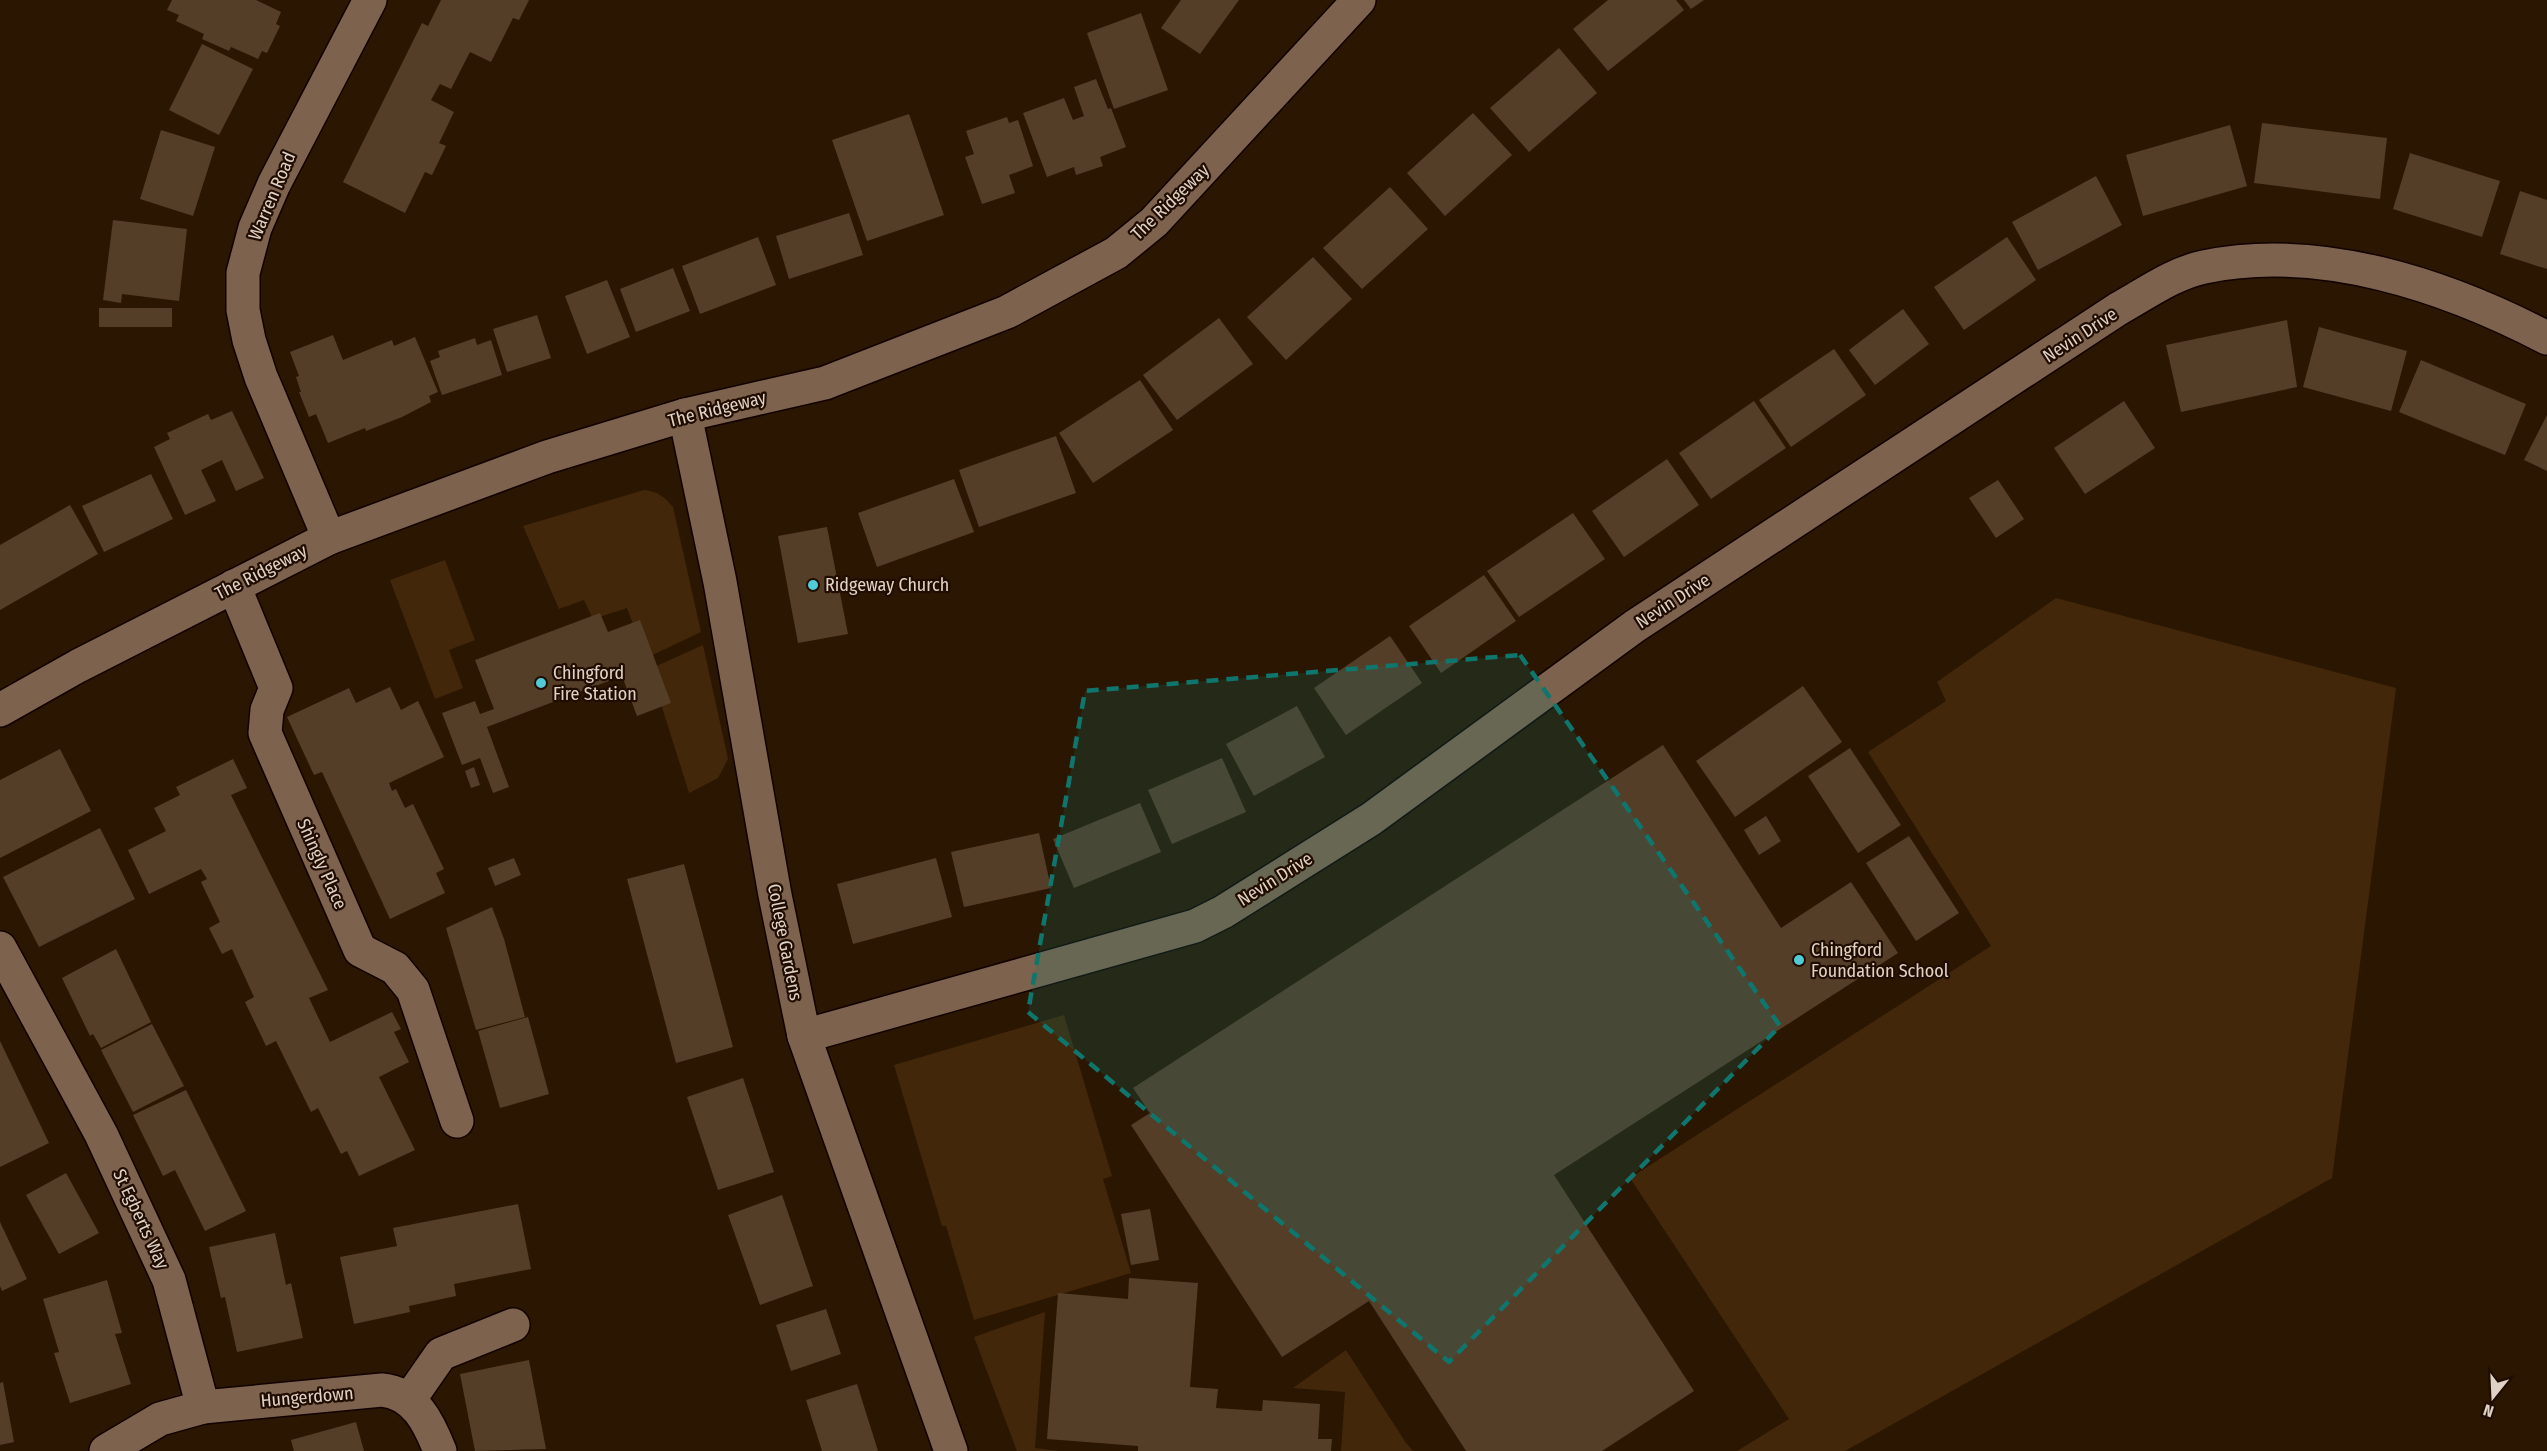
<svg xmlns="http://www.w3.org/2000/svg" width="2547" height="1451" font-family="'Fira Sans Condensed',sans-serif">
	<rect width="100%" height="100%" fill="#2b1602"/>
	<g fill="#42270a">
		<path d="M644,490C658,492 664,496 673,507L701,632L646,658L627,608L593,619L584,600L559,609L523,526Z"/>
		<path d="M445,560L475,640L449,650L463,688L435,699L390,580Z"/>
		<path d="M2056,598L2396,688L2332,1178L1845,1451H1737L1789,1419L1630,1178L1991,946L1868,752L1946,701L1937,682Z"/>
		<path d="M703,645L728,759L718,778L689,793L650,669Z"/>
		<path d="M1064,1015L1112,1176L1103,1179L1131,1273L974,1320L946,1226H942L894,1065Z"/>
		<path d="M1045,1312L1035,1448L1059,1451H1017L974,1337Z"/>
		<path d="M1346,1350L1406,1443L1413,1451H1341L1345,1392L1293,1388Z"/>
	</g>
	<g fill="#553e28">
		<path d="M172,0H256L281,12L276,24L280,26L267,53L262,51L258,59L231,47L229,51L202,39L204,34L176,21L179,15L167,10Z"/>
		<path d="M441,0H529L519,20L513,18L491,62L470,52L451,89L440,84L431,100L454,112L439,143L446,146L432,175L425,172L405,213L343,182L422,23L428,26Z"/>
		<path d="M1181,0H1239L1200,54L1161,28Z"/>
		<path d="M1608,0H1676L1684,10L1608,71L1573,29Z"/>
		<path d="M1684,0H1704L1691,9Z"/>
		<path d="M1141,13L1168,90L1114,109L1087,33Z"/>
		<path d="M202,44L253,69L219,135L169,110Z"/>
		<path d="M1559,48L1597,93L1529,152L1490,108Z"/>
		<path d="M1096,79L1108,109L1111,108L1126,147L1100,157L1103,166L1076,175L1074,167L1047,177L1023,113L1064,98L1073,120L1084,116L1074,87Z"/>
		<path d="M1473,113L1512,155L1445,216L1407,173Z"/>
		<path d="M909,114L944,215L867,241L832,140Z"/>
		<path d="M1007,117L1009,123L1018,120L1033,166L1009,175L1015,193L982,204L965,157L974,154L966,131Z"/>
		<path d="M2262,123L2387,138L2380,199L2254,183Z"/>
		<path d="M2230,125L2247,186L2143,216L2126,155Z"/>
		<path d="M161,130L215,147L193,216L140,199Z"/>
		<path d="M2410,153L2500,181L2482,237L2393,209Z"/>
		<path d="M2096,176L2122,225L2038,270L2012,222Z"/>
		<path d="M1390,187L1428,229L1362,289L1323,248Z"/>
		<path d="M2520,191L2547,200V269L2500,254Z"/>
		<path d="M849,213L863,255L789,279L776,236Z"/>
		<path d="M113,220L187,229L179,301L122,294L121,303L103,300Z"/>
		<path d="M758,237L776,285L700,314L682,266Z"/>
		<path d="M2007,237L2036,280L1964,330L1934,287Z"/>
		<path d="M1313,257L1352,299L1286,360L1247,317Z"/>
		<path d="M673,268L690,311L636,332L620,289Z"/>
		<path d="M607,280L630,337L587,354L565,296Z"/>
		<rect x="99" y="308" width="73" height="19"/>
		<path d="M1903,309L1929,344L1875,385L1849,350Z"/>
		<path d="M537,315L551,358L507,372L493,329Z"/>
		<path d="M1219,318L1253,364L1177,420L1143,375Z"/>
		<path d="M2287,320L2297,387L2181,412L2166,345Z"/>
		<path d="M2319,327L2407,351L2391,411L2303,387Z"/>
		<path d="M333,335L343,360L392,340L394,346L415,337L438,392L429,396L431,402L402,417L366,431L365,428L328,443L316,414L309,417L299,392H301L296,377L299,376L290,352Z"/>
		<path d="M475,338L477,345L491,340L502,375L442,395L430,361L440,357L438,351Z"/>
		<path d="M1834,349L1866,395L1791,447L1759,400Z"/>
		<path d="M2421,360L2526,404L2505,455L2399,412Z"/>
		<path d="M1140,380L1173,430L1093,483L1059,433Z"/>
		<path d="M1754,401L1786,448L1711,499L1679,453Z"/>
		<path d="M2124,401L2155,448L2085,494L2054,448Z"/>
		<path d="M232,411L264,478L236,491L222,460L201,470L216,501L185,515L154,447L170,439L167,433L208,414L211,420Z"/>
		<path d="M2547,415V471L2524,460Z"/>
		<path d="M1056,436L1076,493L979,527L959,470Z"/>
		<path d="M1667,459L1699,505L1624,557L1592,511Z"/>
		<path d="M151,474L173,519L104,552L82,506Z"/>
		<path d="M954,479L974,532L877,567L858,513Z"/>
		<path d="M1998,480L2024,519L1996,538L1969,498Z"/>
		<path d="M70,505L98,554L0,610V545Z"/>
		<path d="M1573,513L1605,559L1519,617L1487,571Z"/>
		<path d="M827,527L848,634L798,643L778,536Z"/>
		<path d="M1484,575L1516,621L1441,673L1409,626Z"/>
		<path d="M600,613L608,632L640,620L671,703L637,716L622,676L487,727L509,787L493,793L480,758L462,765L442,713L475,701L480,714L494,709L475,660Z"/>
		<path d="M1390,636L1422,683L1346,735L1314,688Z"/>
		<path d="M1803,686L1842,742L1735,817L1696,761Z"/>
		<path d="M390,687L401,710L418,701L444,757L389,783L392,791L396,789L405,808L413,804L444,869L436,873L445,893L390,919L322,772L314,775L287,717L349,688L356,703Z"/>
		<path d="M1297,706L1325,757L1254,796L1226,744Z"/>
		<path d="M1663,745L1781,928L1851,882L1898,953L1554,1175L1694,1391L1602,1451H1466L1369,1301L1282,1357L1131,1125L1150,1113L1133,1088Z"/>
		<path d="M1850,748L1901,825L1858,853L1808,776Z"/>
		<path d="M60,749L91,811L0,858V780Z"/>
		<path d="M1222,758L1246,812L1172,844L1148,790Z"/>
		<path d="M233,759L247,788L231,795L328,990L309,998L330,1042L392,1012L401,1029L394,1032L409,1062L379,1077L415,1150L359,1176L347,1151L341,1154L318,1108L311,1112L276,1041L266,1046L245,1002L254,997L232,949L222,954L209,928L220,922L201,882L207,879L201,869L149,894L128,850L166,831L154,808L180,795L176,787Z"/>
		<path d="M474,767L480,785L471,788L465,771Z"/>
		<path d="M1140,803L1161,852L1074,888L1053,839Z"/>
		<path d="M1766,816L1781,841L1759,855L1744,830Z"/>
		<path d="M100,828L135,899L39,947L3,877Z"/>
		<path d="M1039,833L1051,888L964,907L951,852Z"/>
		<path d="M1909,836L1959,913L1916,941L1866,863Z"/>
		<path d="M514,858L521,875L495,886L488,868Z"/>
		<path d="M936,858L952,917L853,944L837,884Z"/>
		<path d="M684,864L733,1047L676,1063L627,879Z"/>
		<path d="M492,907L504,939L525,1017L476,1030L446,928Z"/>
		<path d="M116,949L151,1022L101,1048L93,1034L90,1036L62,978Z"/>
		<path d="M528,1017L549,1094L500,1108L478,1031Z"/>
		<path d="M152,1024L184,1086L133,1112L101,1050Z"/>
		<path d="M0,1041L49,1143L0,1167Z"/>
		<path d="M743,1078L774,1172L718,1190L687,1097Z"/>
		<path d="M186,1090L246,1211L205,1231L175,1170L163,1176L133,1115Z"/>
		<path d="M66,1173L99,1233L59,1254L26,1195Z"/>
		<path d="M782,1195L813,1286L760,1305L728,1215Z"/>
		<path d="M518,1204L531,1269L454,1284L456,1296L409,1306L410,1312L354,1324L340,1257L397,1246L393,1228Z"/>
		<path d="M1150,1209L1159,1260L1131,1265L1121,1214Z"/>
		<path d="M0,1222L27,1279L2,1291L0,1286Z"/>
		<path d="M275,1233L286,1285L291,1283L303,1338L237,1352L225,1297L221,1298L209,1247Z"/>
		<path d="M1129,1278L1198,1283L1190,1387L1218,1389L1216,1408L1262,1411L1263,1400L1320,1404L1318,1439H1332L1331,1451H1138V1446L1047,1439L1058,1293L1128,1299Z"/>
		<path d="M107,1280L122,1333L115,1334L131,1384L70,1403L54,1353L59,1352L43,1299Z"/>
		<path d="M826,1309L841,1354L791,1371L776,1325Z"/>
		<path d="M529,1360L546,1449L475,1451L460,1374Z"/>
		<path d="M3,1382L14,1442L0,1445V1383Z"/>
		<path d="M857,1384L878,1451H822L806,1400Z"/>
		<path d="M356,1422L364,1451H294L291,1440Z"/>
	</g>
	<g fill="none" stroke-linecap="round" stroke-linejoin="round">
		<g stroke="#120200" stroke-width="36">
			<g id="street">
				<path d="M685,415L720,582L775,895L804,1036L951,1451"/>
				<path d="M329,538L261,377L249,340L243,310V273L255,228L274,184L370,0"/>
				<path d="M234,586L276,688L267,710L265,733L360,950L395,968L413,990L457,1121"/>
				<path d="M0,948L101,1134L169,1280L203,1407"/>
				<path d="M804,1036L1195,926L1223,912L1371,819L1635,626L2118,309C2145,294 2174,273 2204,267C2320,243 2445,285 2547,338"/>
				<path d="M409,1400L441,1354L513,1325"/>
				<path d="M106,1451L160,1419L203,1407L382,1390C415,1393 429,1423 440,1451"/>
			</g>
		</g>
		<g stroke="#120200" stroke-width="36">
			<path id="secondary" d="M0,710L78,666L329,538L547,457L685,415L825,383L1007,312L1116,253L1154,222L1359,0"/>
		</g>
		<use href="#street" stroke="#7d634d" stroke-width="33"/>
		<use href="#secondary" stroke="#7d634d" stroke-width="33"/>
	</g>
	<path fill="#0f766e" fill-opacity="0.2" stroke="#0f766e" stroke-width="4.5" stroke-dasharray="12 8" stroke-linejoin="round" d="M1520,655L1780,1026L1449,1362L1028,1012L1085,691Z"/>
	<g fill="#52cbd9" stroke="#200d00" stroke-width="2">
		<circle cx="813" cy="585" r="6"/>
		<circle cx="541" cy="683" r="6"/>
		<circle cx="1799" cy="960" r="6"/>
	</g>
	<g text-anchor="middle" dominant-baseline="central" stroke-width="4.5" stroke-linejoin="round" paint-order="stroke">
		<g font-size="18" fill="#e0d1c5" stroke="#200d00">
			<text transform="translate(272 196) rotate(-67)">Warren Road</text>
			<text transform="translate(1170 202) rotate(-44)">The Ridgeway</text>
			<text transform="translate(2080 335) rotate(-33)">Nevin Drive</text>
			<text transform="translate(717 409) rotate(-14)">The Ridgeway</text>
			<text transform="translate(261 572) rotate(-27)">The Ridgeway</text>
			<text transform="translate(1673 601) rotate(-33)">Nevin Drive</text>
			<text transform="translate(322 864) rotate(66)">Shingly Place</text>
			<text transform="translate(1275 879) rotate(-32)">Nevin Drive</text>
			<text transform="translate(785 942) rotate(79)">College Gardens</text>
			<text transform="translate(141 1219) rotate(65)">St Egberts Way</text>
			<text transform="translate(307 1397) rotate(-5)">Hungerdown</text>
		</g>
		<g font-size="18" fill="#e0d1c5" stroke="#200d00" text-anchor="start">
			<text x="825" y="585">Ridgeway Church</text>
			<text x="553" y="673">Chingford<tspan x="553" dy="21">Fire Station</tspan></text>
			<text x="1811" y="950">Chingford<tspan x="1811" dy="21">Foundation School</tspan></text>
		</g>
	</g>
	<g transform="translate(2493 1397) rotate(198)" stroke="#200d00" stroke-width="4.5" paint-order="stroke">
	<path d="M0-4.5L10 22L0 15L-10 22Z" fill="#e0d1c5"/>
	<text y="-9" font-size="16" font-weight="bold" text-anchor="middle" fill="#e0d1c5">N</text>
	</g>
</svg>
